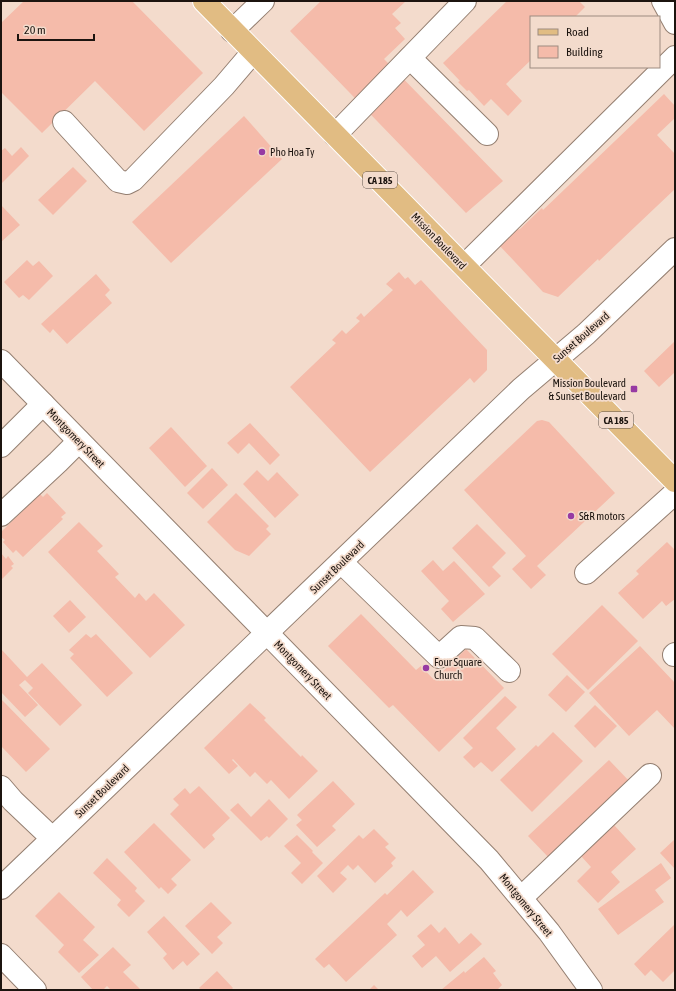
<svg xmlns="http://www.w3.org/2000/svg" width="676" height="991" font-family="'Asap Condensed',sans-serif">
	<rect width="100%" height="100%" fill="#f3dbcc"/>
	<g fill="#f5bbaa">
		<path d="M24,1H132L203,73L144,131L95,81L42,133L1,92V23Z"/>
		<path d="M321,1H406L392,14L401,23L395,28L405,39L384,59L503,181L466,213L290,31Z"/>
		<path d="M507,1H579L585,7L575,17H531V60L506,84L522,101L508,116L491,99L484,106L469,90L467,91L458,82L460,81L443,63Z"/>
		<path d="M664,94L675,106V118L657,135L675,154V189L599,261L598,259L558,297L543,292L499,245L513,231L520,229L542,208L543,210Z"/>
		<path d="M244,116L282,159L171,263L132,222Z"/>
		<path d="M21,147L29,156L1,184V151L5,148L12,156Z"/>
		<path d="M73,167L87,181L53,215L38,200Z"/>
		<path d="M1,205L20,225L1,242Z"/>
		<path d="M27,260L33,266L39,261L53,276L29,300L23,295L19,298L4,282Z"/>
		<path d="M399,272L405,279L408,277L415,285L421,280L487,350V370L474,383L470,378L370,472L290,387L336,343L332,340L342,330L346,334L360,321L356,318L361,313L364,317L393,290L386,284Z"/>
		<path d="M96,274L110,290L105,295L112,303L67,344L53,329L50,333L41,324Z"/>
		<path d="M675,341V372L659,387L644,371Z"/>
		<path d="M542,420L549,422L615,493L537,566L546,575L531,589L512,569L526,556L464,490L537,421Z"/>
		<path d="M250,423L280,455L270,465L249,443L238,454L227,443Z"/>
		<path d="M171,427L207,466L185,487L149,448Z"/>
		<path d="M212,468L228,485L203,509L187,493Z"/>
		<path d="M257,470L268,481L277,472L299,495L275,518L243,484Z"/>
		<path d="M47,493L66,513L61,517L63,519L23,557L16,550L13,553L3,542L5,540L1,537V532L40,494L43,497Z"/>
		<path d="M236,493L269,526L266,529L271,534L249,556L235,550L207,522Z"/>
		<path d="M79,522L103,546L97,551L119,574L115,577L135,598L139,593L146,601L154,593L185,625L150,658L48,552Z"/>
		<path d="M477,524L506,553L492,567L501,576L489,587L452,548Z"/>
		<path d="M667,542L675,550V599L666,606L662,601L643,619L618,593L639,574L636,571Z"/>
		<path d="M1,553L6,559L8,556L14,564L11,566L13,568L1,580Z"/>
		<path d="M433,560L443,571L454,561L485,594L453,622L441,609L449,601L421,571Z"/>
		<path d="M70,600L86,617L69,633L53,616Z"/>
		<path d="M602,605L638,641L588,690L552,654Z"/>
		<path d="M361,614L416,670L421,666L434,680L466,649L504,688L439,752L393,705L389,708L328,646Z"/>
		<path d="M86,634L91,638L96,634L133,673L107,697L70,658L74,654L69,650Z"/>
		<path d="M640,646L675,683V729L657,710L629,736L589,693Z"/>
		<path d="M1,649L27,677L42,663L82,705L60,726L28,693L33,688L25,680L19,685L38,705L25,717L1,692Z"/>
		<path d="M567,675L585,692L566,712L548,695Z"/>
		<path d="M505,696L517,707L496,728L516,749L492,772L481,762L474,768L463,757L473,748L463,738Z"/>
		<path d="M1,699L50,749L26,772L1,746V722L2,721L1,719Z"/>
		<path d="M250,703L266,718L264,720L301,757L302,755L318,771L289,799L271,780L267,784L255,772L250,777L233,759L232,760L238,766L229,774L204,748Z"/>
		<path d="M595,705L617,726L595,748L574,726Z"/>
		<path d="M553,732L583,761L532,812L500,780L536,745L538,747Z"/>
		<path d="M609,760L631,783L551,860L528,836Z"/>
		<path d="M333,781L355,804L332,826L336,830L317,847L296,825L302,820L297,815Z"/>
		<path d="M199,786L230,818L212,835L215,839L204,849L170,814L179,805L173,799L185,788L190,794Z"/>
		<path d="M269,799L288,819L269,838L267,836L261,841L230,810L238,803L251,817Z"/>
		<path d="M154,823L191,860L171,879L177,885L168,894L161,887L159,889L124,852Z"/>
		<path d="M614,825L636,849L611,872L620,882L598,903L577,881L591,867L581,856Z"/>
		<path d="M374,829L389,844L385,847L396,858L391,863L393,866L375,883L358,865L353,870L348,865L340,873L347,879L333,893L317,876L359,835L363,839Z"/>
		<path d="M297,835L313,851L312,852L323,863L302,884L291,873L301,863L284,846Z"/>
		<path d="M675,839V869L660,853Z"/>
		<path d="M107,858L137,888L135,891L145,901L129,917L117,905L121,900L93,873Z"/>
		<path d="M661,863L671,878L655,890L664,902L618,935L598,909Z"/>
		<path d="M413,870L434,892L407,917L401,910L387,924L397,935L346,982L329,964L324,968L315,959L385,893L387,895Z"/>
		<path d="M59,892L95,927L83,940L99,955L79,973L58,952L64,945L35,916Z"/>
		<path d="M211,902L232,923L217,937L223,943L212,954L185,926Z"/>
		<path d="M164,916L200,954L187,966L183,961L173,970L163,958L167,954L147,932Z"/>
		<path d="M431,924L439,933L445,927L459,944L471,933L482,944L450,972L436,956L422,968L412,956L425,945L417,936Z"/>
		<path d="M675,924V970L663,982L651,970L645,976L634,964Z"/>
		<path d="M113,947L131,965L123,972L141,990H111L107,986L103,990H93L81,977Z"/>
		<path d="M484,957L496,971L493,973L502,985L497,990H441L464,971L465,973Z"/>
		<path d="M217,971L233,988L231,990H202L199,988Z"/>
		<path d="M374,985L379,990H369Z"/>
	</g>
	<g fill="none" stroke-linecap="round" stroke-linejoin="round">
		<g stroke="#947f71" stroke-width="24">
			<g id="minor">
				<path d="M663,1L675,23"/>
				<path d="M232,31L263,1"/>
				<path d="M410,58L487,134"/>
				<path d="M64,122L118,181L127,183L133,180L224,86L253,52"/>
				<path d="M335,135L465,1"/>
				<path d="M464,266L675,57"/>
				<path d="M1,361L489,860L549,932L591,990"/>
				<path d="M1,446L43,404"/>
				<path d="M1,515L58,462L79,441"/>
				<path d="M341,562L439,657L461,637L475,638L509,671"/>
				<path d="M586,573L675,493"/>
				<path d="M674,655L675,654"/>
				<path d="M1,787L13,801L52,838"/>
				<path d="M1,888L521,389L586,334L675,249"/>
				<path d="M521,898L650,775"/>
				<path d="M1,955L35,990"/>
			</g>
		</g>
		<g stroke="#fff" stroke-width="24">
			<path id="major" d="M204,1C360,162 518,321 675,481"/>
		</g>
		<use href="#minor" stroke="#fff" stroke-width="22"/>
		<use href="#major" stroke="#e1bc83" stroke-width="22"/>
	</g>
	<g fill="#973aa3" stroke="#f3dbcc" stroke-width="1.5">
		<circle cx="262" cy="152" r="4"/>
		<rect x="630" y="385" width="8" height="8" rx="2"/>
		<circle cx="571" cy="516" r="4"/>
		<circle cx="426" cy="668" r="4"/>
	</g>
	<g text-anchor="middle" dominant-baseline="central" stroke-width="3.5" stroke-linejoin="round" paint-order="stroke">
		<g fill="#f3dbcc" stroke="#5c5048" stroke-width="1">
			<rect x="363" y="172" width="34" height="16" rx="3"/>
			<rect x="599" y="412" width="34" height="16" rx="3"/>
		</g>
		<g font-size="10" font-weight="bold" fill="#1c140f">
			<text x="380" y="180">CA 185</text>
			<text x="616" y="420">CA 185</text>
		</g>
		<g font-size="11" fill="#1c140f" stroke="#f3dbcc" text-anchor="start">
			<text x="270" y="152">Pho Hoa Ty</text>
			<text x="626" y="383" text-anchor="end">Mission Boulevard<tspan x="626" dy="13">&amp; Sunset Boulevard</tspan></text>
			<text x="579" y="516">S&amp;R motors</text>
			<text x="434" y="662">Four Square<tspan x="434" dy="13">Church</tspan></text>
		</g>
		<g font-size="11" fill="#1c140f" stroke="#f3dbcc">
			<text transform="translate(439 241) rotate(46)">Mission Boulevard</text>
			<text transform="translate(581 337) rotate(-41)">Sunset Boulevard</text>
			<text transform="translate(76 438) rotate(46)">Montgomery Street</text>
			<text transform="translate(337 567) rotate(-44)">Sunset Boulevard</text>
			<text transform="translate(303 670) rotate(46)">Montgomery Street</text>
			<text transform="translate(102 791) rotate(-44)">Sunset Boulevard</text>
			<text transform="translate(526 905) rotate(51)">Montgomery Street</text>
		</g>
	</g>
	<rect width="676" height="991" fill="none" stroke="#1c140f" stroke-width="4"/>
	<rect x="530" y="16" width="130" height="52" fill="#f3dbcc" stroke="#9d8b80"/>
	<rect x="538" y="29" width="20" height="6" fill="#e1bc83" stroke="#9d8b80"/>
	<text x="566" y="36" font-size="12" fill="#1c140f">Road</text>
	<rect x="538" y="46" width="20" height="12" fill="#f5bbaa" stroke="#9d8b80"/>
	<text x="566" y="56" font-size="12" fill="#1c140f">Building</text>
	<path d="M18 34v6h76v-6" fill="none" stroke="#1c140f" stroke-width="2"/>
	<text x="24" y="34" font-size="12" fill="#1c140f" stroke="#f3dbcc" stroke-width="3" paint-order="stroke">20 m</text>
</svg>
